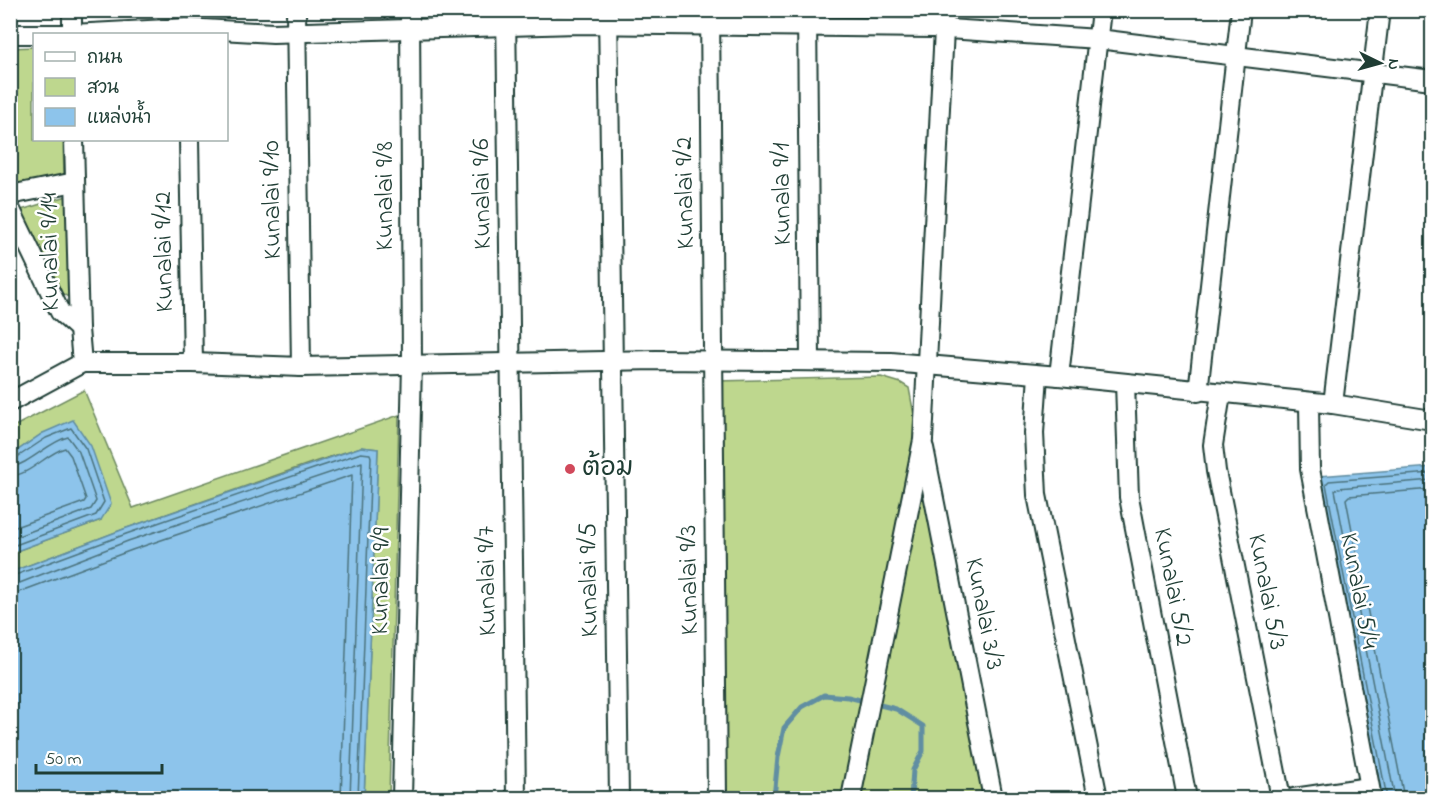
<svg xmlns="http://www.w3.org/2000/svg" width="1443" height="809" font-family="'Indie Flower','Playpen Sans Thai',sans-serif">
	<rect width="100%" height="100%" fill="#fff"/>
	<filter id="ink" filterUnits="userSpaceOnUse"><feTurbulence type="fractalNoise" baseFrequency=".0167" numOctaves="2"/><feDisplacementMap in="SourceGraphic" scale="12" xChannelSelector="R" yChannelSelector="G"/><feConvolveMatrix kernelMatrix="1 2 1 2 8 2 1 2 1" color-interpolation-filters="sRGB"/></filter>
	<g filter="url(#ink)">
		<g fill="#bed78e" stroke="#6e8a61" stroke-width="1.5">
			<path d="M34,47V140H63L64,176L10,188V48Z"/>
			<path d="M67,196L70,298L56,290L18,211Z"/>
			<path d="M881,377L901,383L909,388L985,798H724L718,381Z"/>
			<path d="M84,390L133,508L399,415L389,798H364L378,449L361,447L317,461L124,529L11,572V553L101,520L43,433L11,455V428Z"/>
		</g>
		<g fill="#8dc4eb" stroke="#618ea2" stroke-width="1.5">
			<path d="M73,420L91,446L111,504L101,520L11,553V455L43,433Z"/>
			<path d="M361,447L378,449L364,798H11V572L124,529Z"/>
			<path d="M1432,467V798H1382L1319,476Z"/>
		</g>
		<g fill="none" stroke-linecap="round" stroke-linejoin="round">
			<g stroke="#4b737d" stroke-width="1.5">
				<path d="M10,459L16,458L46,438L71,428L86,449L104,502L96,515L10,547"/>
				<path d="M10,467C29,465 48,442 68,437L79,452L96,501L91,509L10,539"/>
				<path d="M10,476C31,475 45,454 65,448L71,456L86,499L84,502L10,529"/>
				<path d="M10,577L126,534L319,467L361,453L370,454L371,457L358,798"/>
				<path d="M10,585L17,584L128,541L362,462L350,798"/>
				<path d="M10,594L19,592L132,550L352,475L341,798"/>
				<path d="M1387,798L1326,484L1329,481L1432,473"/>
				<path d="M1395,798L1335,490L1338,488L1432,480"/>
				<path d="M1404,798L1346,499L1349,496L1432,489"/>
			</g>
			<path stroke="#618ea2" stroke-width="5" d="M774,798L778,757L784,728L802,707L824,695L848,697L896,709L923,726V751L913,770L911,798"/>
			<g stroke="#1f3d34" stroke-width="22">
				<g id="street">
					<path d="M72,10V34"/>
					<path d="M296,10L301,367"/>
					<path d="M506,10L516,798"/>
					<path d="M608,10L619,798"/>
					<path d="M710,10L717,798"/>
					<path d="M807,10L810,361"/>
					<path d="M10,34H72L186,28L273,33L576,24L933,28L1098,39L1432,80"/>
					<path d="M74,140L79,329L82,363"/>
					<path d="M189,140L193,363"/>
					<path d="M10,195L75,182"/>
					<path d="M10,208L60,312L79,329"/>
					<path d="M1038,375L1034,433L1037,495L1098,798"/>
					<path d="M1059,376L1101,10"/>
					<path d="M1125,383L1129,497L1187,798"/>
					<path d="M1198,392L1241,10"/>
					<path d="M1221,394L1213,445L1216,471L1281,798"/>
					<path d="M10,402L82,363H193L301,367L656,360L891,362L1059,376L1333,404L1432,420"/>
					<path d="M1309,403L1310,469L1372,798"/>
					<path d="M1333,404L1380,10"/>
					<path d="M924,448L993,798"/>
					<path d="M402,798L412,364L410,10"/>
					<path d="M851,798L923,440L945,10"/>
					<path d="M1294,798L1369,787"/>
				</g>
			</g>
			<use href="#street" stroke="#fff" stroke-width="18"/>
		</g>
	</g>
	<circle fill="#d1495b" stroke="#fff" stroke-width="2" cx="570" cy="469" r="6"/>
	<g text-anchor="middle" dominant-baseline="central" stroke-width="5" stroke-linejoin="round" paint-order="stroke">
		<g font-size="26" fill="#1f3d34" stroke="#fff">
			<text transform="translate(686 193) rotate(-91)">Kunalai 9/2</text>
			<text transform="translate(483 194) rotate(-91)">Kunalai 9/6</text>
			<text transform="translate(783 194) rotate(-91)">Kunala 9/1</text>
			<text transform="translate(386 196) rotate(-90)">Kunalai 9/8</text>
			<text transform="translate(273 200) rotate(-91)">Kunalai 9/10</text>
			<text transform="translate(51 252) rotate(-91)">Kunalai 9/14</text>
			<text transform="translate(165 252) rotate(-91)">Kunalai 9/12</text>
			<text transform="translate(590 580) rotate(-91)">Kunalai 9/5</text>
			<text transform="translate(690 580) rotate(-91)">Kunalai 9/3</text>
			<text transform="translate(382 581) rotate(-89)">Kunalai 9/9</text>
			<text transform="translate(488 581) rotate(-91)">Kunalai 9/7</text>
			<text transform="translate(1172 587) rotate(79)">Kunalai 5/2</text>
			<text transform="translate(1358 591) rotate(79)">Kunalai 5/4</text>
			<text transform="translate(1266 592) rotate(79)">Kunalai 5/3</text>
			<text transform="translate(983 614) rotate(79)">Kunalai 3/3</text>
		</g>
		<g font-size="26" fill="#1f3d34" stroke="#fff" text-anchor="start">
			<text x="582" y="469">ต้อม</text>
		</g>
	</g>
	<rect width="1443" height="809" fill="none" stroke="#fff" stroke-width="36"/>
	<rect x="18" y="18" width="1407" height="773" fill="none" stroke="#1f3d34" stroke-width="2" filter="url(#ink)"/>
	<rect x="33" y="33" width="195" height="108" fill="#ffffff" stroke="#a5b1ae" stroke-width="1.5"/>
	<rect x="45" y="52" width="30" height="9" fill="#ffffff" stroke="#a5b1ae" stroke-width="1.5"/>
	<text x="87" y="63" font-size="18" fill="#1f3d34">ถนน</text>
	<rect x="45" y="78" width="30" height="18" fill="#bed78e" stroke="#a5b1ae" stroke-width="1.5"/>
	<text x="87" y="93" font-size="18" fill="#1f3d34">สวน</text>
	<rect x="45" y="108" width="30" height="18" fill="#8dc4eb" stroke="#a5b1ae" stroke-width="1.5"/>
	<text x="87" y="123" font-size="18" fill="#1f3d34">แหล่งน้ำ</text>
	<g transform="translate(1380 63) rotate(95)" stroke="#ffffff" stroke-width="4.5" paint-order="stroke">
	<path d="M0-4.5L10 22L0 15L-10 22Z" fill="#1f3d34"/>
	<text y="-9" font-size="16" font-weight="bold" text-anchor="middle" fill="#1f3d34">N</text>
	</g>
	<path d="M36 764v9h126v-9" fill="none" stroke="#1f3d34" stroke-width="3"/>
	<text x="45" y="764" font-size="18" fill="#1f3d34" stroke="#ffffff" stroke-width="4.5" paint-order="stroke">50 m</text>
</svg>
